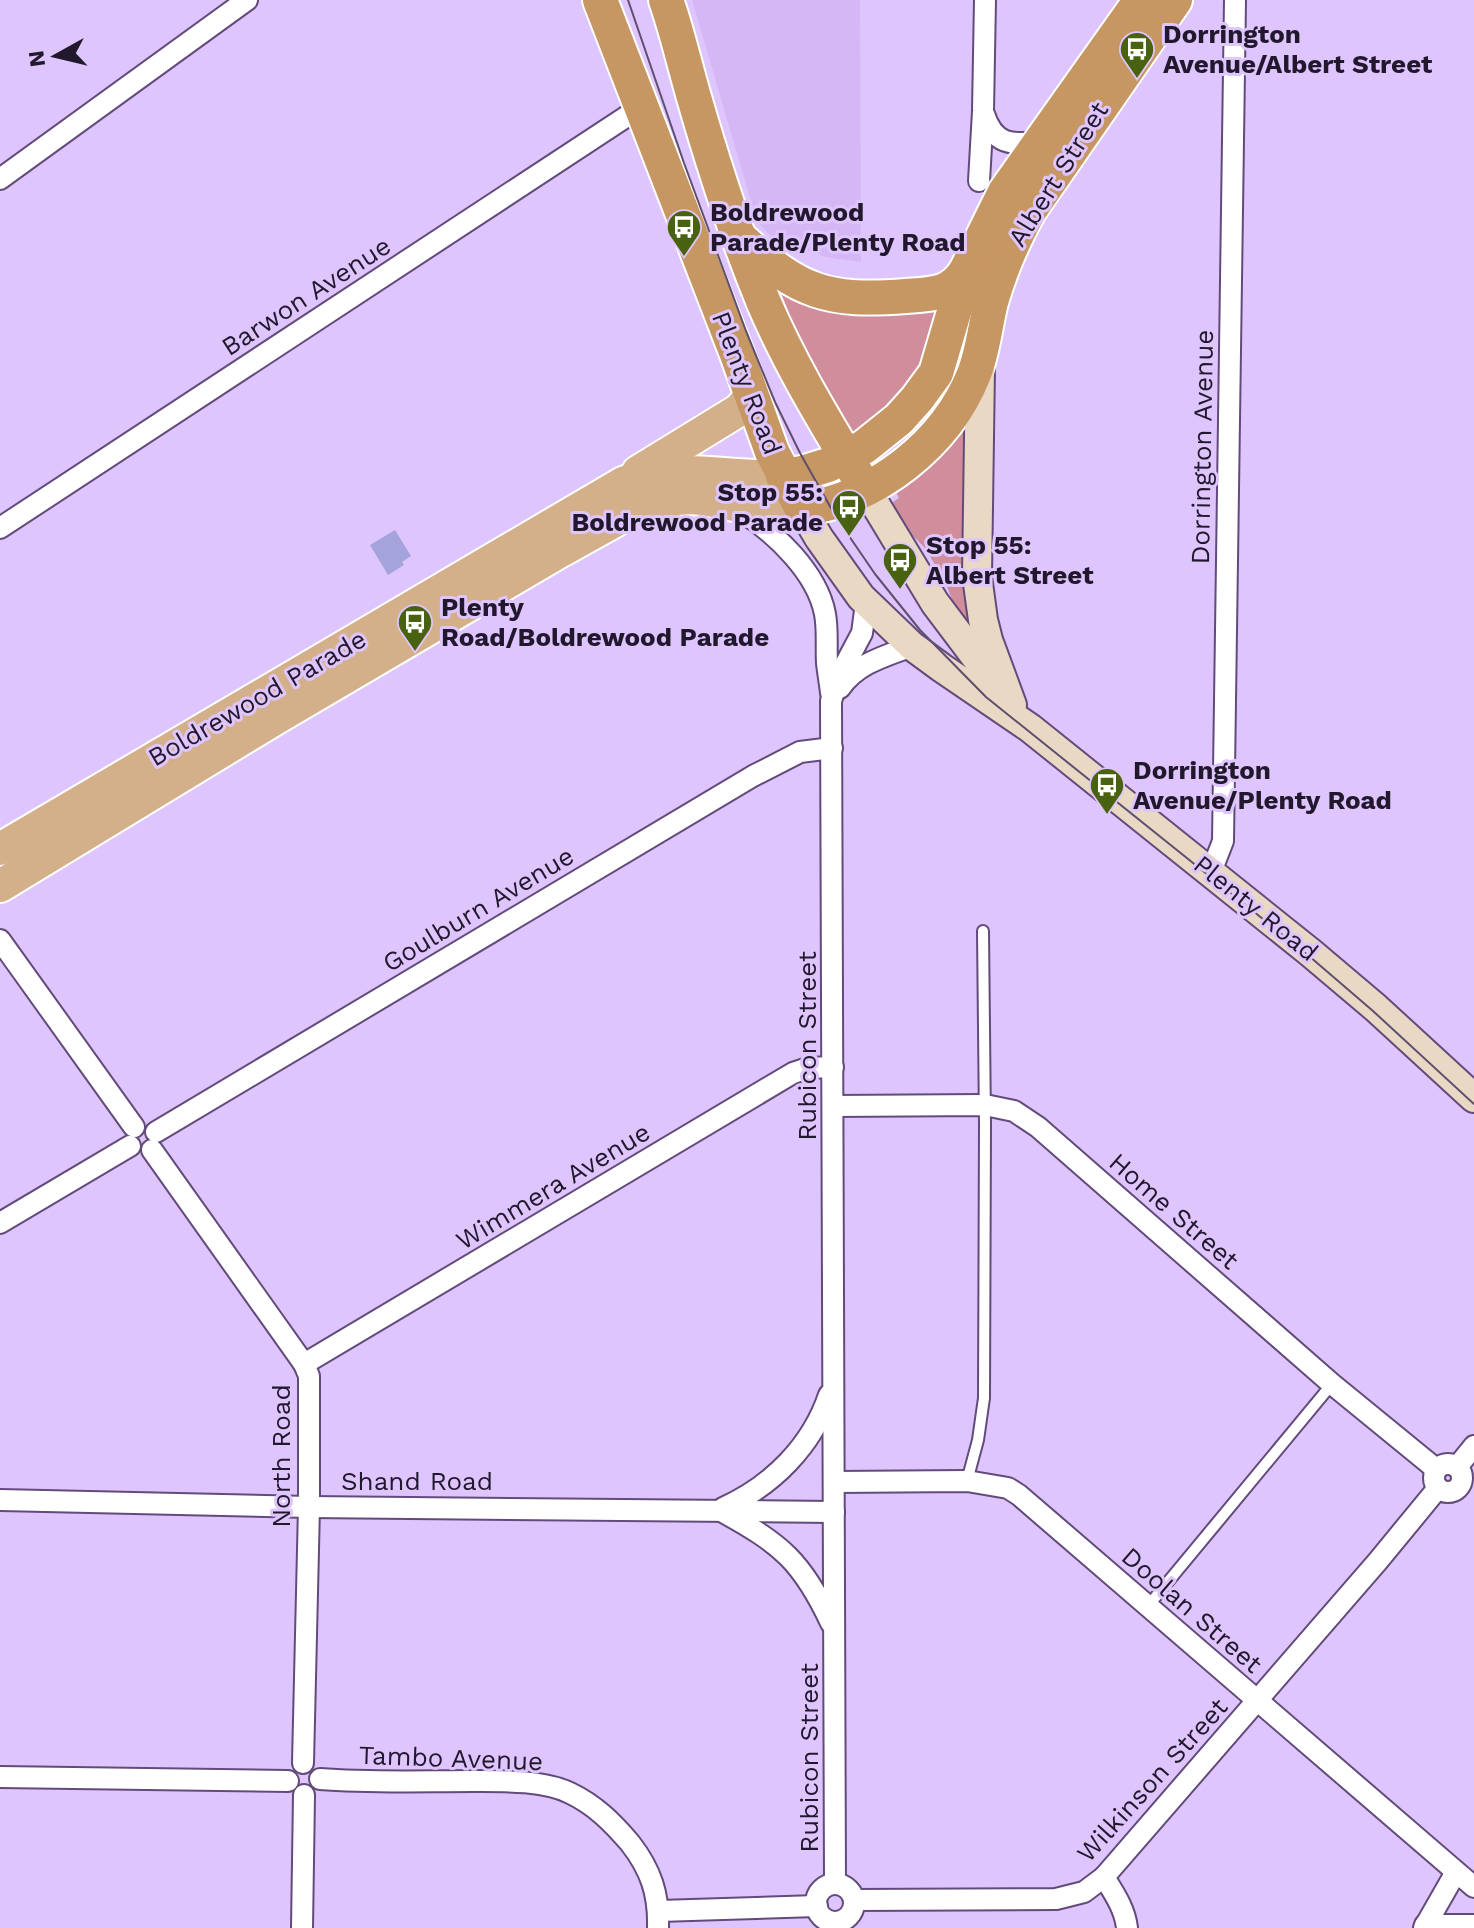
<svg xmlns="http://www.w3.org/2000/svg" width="1474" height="1928" font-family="'Work Sans',sans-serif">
	<rect width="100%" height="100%" fill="#dfc5fd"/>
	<path fill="#d5b7f6" d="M692,0H860L861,262L825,257L774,239L757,222Z"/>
	<g fill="#d08d9b">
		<path d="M780,280L820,309L867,315L947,305L926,366L882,417L853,434L800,344L779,287Z"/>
		<path d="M966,426L978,636L958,615L946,584L931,558L924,547L900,523L890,504L899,498L895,490L948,446Z"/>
	</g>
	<path fill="#a5a3dc" d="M395,530L411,556L402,562L404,565L388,575L370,545Z"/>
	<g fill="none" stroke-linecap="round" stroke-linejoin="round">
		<g stroke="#624b7b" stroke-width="14">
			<g id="service">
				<path d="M967,1481L978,1440L984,1398L985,1124L983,931"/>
				<path d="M1148,1606L1332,1384"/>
			</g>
		</g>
		<g stroke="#624b7b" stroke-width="24">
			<g id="minor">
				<path d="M984,114C994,145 1011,145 1040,142"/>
				<path d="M0,179L247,0"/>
				<path d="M979,181L983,111L985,0"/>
				<path d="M741,511C775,533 817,572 825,614C828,630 826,646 827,663C828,673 830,683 831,693"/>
				<path d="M0,528L641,107"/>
				<path d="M840,688C857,663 886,656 912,646"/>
				<path d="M1211,872L1223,841L1235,0"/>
				<path d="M0,940L134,1127"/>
				<path d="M833,1106L985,1105L1014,1111L1038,1127L1332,1384L1436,1469"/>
				<path d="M156,1132L753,776L800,752L832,748"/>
				<path d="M152,1150L304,1364L309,1376V1507L303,1763"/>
				<path d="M0,1223L130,1146"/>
				<path d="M304,1364L793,1073L808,1068L833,1067"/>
				<circle cx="1448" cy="1478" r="14"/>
				<path d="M1457,1467L1474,1446"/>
				<path d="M834,1482L967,1481L1008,1488L1019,1495L1474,1887"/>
				<path d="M0,1500L309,1507L834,1512"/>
				<path d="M723,1508C772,1486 812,1446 829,1395"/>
				<path d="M723,1512C781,1544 802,1561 831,1623"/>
				<path d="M0,1777L288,1781"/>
				<path d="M320,1779C370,1783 422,1781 473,1781C502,1781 543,1780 570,1793C595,1805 612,1822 630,1843C651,1870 659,1894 658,1928"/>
				<path d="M1104,1877C1114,1893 1125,1909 1127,1928"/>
				<path d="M835,1884L831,701L838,678L862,633L866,603"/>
				<circle cx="835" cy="1903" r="19"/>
				<path d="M854,1900L1056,1899L1084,1892L1104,1877L1378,1561L1438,1488"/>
				<path d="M659,1911L817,1906"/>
				<path d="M1425,1925H1474"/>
				<path d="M302,1928L304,1795"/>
				<path d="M1424,1928L1456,1872"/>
			</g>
		</g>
		<g stroke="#624b7b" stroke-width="32">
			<g id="secondary">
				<path d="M980,368L977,576L983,620L988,640L1012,705"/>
				<path d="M866,489L935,603L996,684"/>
				<path d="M802,509L819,538L861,597L912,646L942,668L1030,728L1311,953L1376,1008L1474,1098"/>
			</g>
		</g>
		<g stroke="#fff" stroke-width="36">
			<g id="primary">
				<path d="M638,472L739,410L747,401L750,391"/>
				<path d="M0,849L623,483C674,461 729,479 783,476"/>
				<path d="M0,886L278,717L559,552L638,508L664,500L689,498L703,499L766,511L802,509"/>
			</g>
		</g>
		<g stroke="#fff" stroke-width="38">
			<g id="trunk">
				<path d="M600,0L737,354L772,452L802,509C876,499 946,444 974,374C983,351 985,326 991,302C1000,270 1013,240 1029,211L1175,0"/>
				<path d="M666,0C677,31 684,63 693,94C713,164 736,235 764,303C790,364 823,418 857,475"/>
				<path d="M742,240C800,293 828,302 906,296C932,294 951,295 966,271"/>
				<path d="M783,476L802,473L828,465L864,447L899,419L917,399L936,373L966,271L1005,192L1141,0"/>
			</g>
		</g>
		<use href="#service" stroke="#fff" stroke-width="10"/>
		<use href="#minor" stroke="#fff" stroke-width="20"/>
		<use href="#secondary" stroke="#e9d8c4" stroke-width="28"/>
		<use href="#primary" stroke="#d4b08a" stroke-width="32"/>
		<use href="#trunk" stroke="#c69663" stroke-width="34"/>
		<path stroke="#5e4f6f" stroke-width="2" d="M628,0L684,163L746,331L775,402L800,453L836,517L875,574L920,630L986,697L1309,956L1373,1011L1474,1104"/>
	</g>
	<defs>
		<g id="bus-pin" transform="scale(1.8)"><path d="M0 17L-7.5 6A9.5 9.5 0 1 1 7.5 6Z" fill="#496211" stroke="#dfc5fd"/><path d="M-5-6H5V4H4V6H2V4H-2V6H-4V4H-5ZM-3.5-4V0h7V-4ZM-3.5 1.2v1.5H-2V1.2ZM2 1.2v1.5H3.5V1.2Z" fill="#fff"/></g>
	</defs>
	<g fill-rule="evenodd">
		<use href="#bus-pin" x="1137" y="49"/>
		<use href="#bus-pin" x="684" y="227"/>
		<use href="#bus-pin" x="849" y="507"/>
		<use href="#bus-pin" x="900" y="560"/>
		<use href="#bus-pin" x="415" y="622"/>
		<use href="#bus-pin" x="1107" y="785"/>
	</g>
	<g text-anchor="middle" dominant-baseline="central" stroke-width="6" stroke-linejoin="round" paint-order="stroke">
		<g font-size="26" font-weight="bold" fill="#22182d" stroke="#dfc5fd" text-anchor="start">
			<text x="1163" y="34">Dorrington<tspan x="1163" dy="30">Avenue/Albert Street</tspan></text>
			<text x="710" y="212">Boldrewood<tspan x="710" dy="30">Parade/Plenty Road</tspan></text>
			<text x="823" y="492" text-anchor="end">Stop 55:<tspan x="823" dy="30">Boldrewood Parade</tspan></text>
			<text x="926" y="545">Stop 55:<tspan x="926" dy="30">Albert Street</tspan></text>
			<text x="441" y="607">Plenty<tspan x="441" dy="30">Road/Boldrewood Parade</tspan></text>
			<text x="1133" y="770">Dorrington<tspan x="1133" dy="30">Avenue/Plenty Road</tspan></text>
		</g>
		<g font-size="26" fill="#22182d" stroke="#dfc5fd">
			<text transform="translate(1058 174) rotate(-58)">Albert Street</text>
			<text transform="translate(306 296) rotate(-33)">Barwon Avenue</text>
			<text transform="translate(747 383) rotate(69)">Plenty Road</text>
			<text transform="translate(1202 447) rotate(-89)">Dorrington Avenue</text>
			<text transform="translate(257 698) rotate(-30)">Boldrewood Parade</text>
			<text transform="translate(1256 908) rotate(39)">Plenty Road</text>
			<text transform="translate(478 909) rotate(-31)">Goulburn Avenue</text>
			<text transform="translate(807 1046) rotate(-90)">Rubicon Street</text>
			<text transform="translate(553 1186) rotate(-31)">Wimmera Avenue</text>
			<text transform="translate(1174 1211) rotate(41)">Home Street</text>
			<text transform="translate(281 1456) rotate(-90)">North Road</text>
			<text x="417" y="1481">Shand Road</text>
			<text transform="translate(1192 1610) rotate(41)">Doolan Street</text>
			<text transform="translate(451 1758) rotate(2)">Tambo Avenue</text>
			<text transform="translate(809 1758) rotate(-90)">Rubicon Street</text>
			<text transform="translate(1152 1780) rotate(-48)">Wilkinson Street</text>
		</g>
	</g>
	<g transform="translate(56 56) rotate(262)" stroke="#dfc5fd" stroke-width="6" paint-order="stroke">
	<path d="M0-6L14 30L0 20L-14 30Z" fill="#22182d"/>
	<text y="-12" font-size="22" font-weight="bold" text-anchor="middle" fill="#22182d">N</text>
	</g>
</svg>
